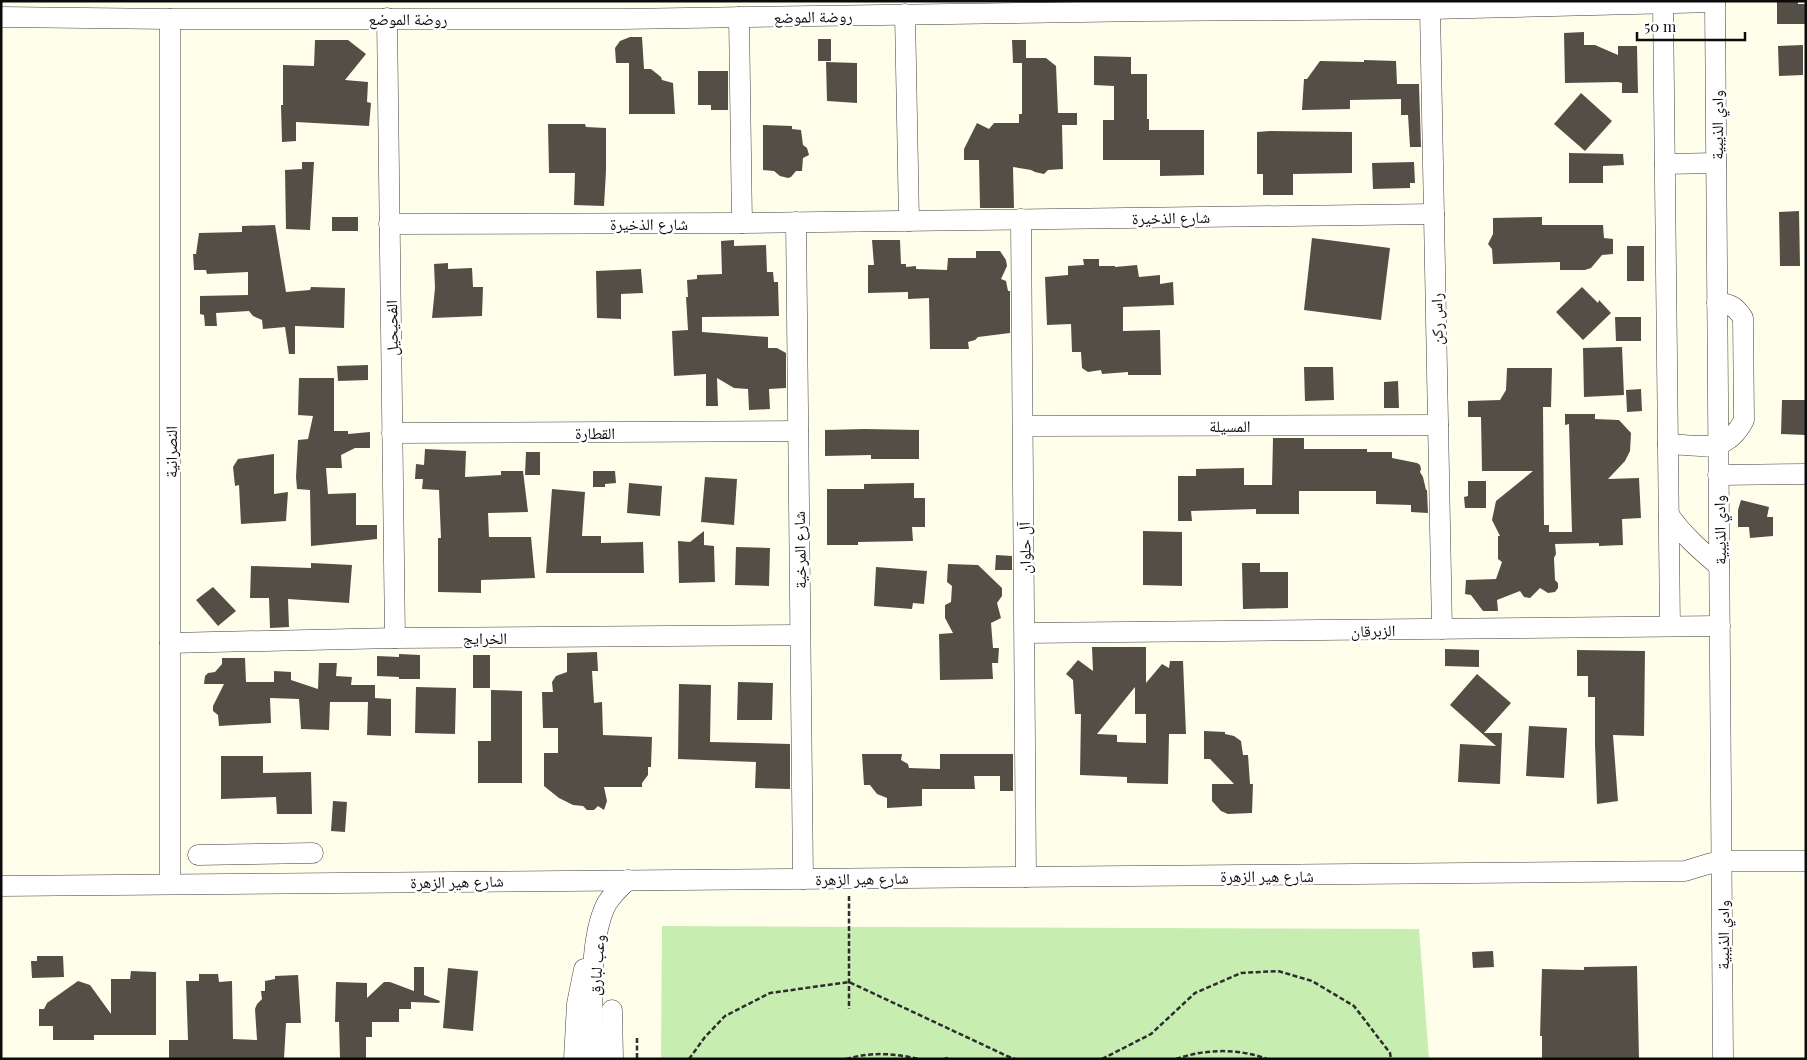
<svg xmlns="http://www.w3.org/2000/svg" width="1807" height="1060" font-family="'Playfair Display','Noto Naskh Arabic',serif">
	<rect width="100%" height="100%" fill="#fffeea"/>
	<path fill="#c7edb0" d="M662,926L1419,929L1429,1059H661Z"/>
	<g fill="#554e47" fill-rule="evenodd">
		<path d="M1777,1H1798V4H1805V24H1777Z"/>
		<path d="M1584,32V45H1595L1618,55V46H1637L1638,93H1622V83L1618,82L1565,83L1564,33Z"/>
		<path d="M630,37H642L644,69H651L661,77L662,80L673,83L675,114H629V63H616L615,48L620,41Z"/>
		<rect x="818" y="39" width="13" height="22"/>
		<path d="M315,40H348L366,54L345,80L368,82L367,102L371,103L369,126L296,122V141L282,142L281,105H283V65L314,66Z"/>
		<path d="M1012,40H1026V58H1046L1056,66L1058,113H1077V125H1062L1063,169L1048,170L1044,174L1035,172L1031,170L1013,167L1014,208H980L979,160H964V149L977,123L989,129L994,123H1019V114H1022V63H1013Z"/>
		<path d="M1803,45V75L1779,76L1778,46Z"/>
		<path d="M1094,56L1131,57V74H1147V119H1149V130H1204V175L1160,176V160H1103V120H1114V86L1094,85Z"/>
		<path d="M1364,60L1396,61L1397,84H1419L1421,147H1410L1408,115H1401V99L1350,100V109L1302,110L1304,79H1307L1320,61L1364,62Z"/>
		<path d="M826,62L857,63V103L827,101Z"/>
		<path d="M698,71H728V110H711V105H698Z"/>
		<path d="M1581,93L1612,121L1585,151L1554,124Z"/>
		<path d="M548,124H585L586,127L606,128V171L604,206L574,205L575,173H549Z"/>
		<path d="M763,125L792,126V129L801,130L803,145L807,148L809,155L803,158L802,171H796L791,177L788,178L780,176L774,171L763,170Z"/>
		<path d="M1270,131L1352,132V173L1293,174V195H1263V174H1257V132Z"/>
		<path d="M1569,153L1623,154L1624,165L1603,166V183H1569Z"/>
		<path d="M302,162H314L310,230L286,229L285,170L302,169Z"/>
		<path d="M1414,162L1415,183H1410V188L1373,189L1372,163Z"/>
		<path d="M1799,211L1800,266H1780L1779,212Z"/>
		<rect x="332" y="217" width="26" height="14"/>
		<path d="M1542,217V225H1603L1604,238L1613,239V254L1602,255L1591,268L1585,270H1560V262L1493,264L1492,249L1488,244L1493,234V218Z"/>
		<path d="M275,225L286,292L310,290L311,287L345,288L344,328L295,326V354H289L285,327L263,329L262,320L253,316L249,311L216,313L217,326H205L204,315L200,314V296L248,295V272L207,274L206,270H194L193,254H196L199,233L242,232V226Z"/>
		<path d="M1312,238L1390,248L1381,320L1304,310Z"/>
		<path d="M734,240V246L766,245L767,272H773L774,282H778L779,316L702,317V332L768,337V348H777L786,353V388L769,389L770,409L749,410L748,389L734,388L717,378L718,406H706V374L674,376L672,331L688,330L686,297H688L687,280L697,279V275L722,274L721,241Z"/>
		<path d="M872,240H900L901,264H906V267L916,266V269L947,270L948,258H976V251H1000L1006,260L1007,266L1001,279L1006,281L1008,291H1010V333L978,337L975,340L968,342L969,349H930L929,298L908,299V292L868,293V265H874Z"/>
		<rect x="1627" y="246" width="17" height="35"/>
		<path d="M1083,259H1099V266H1115V267L1137,265L1139,277L1160,275V284L1173,282L1174,305L1123,307V331L1160,330L1161,375H1128V372L1102,374L1101,370L1088,372L1082,368L1081,352H1072L1071,324L1047,325L1045,277L1068,275V266L1084,265Z"/>
		<path d="M448,263V269L472,268L473,287H483L482,316L432,318L435,288L434,264Z"/>
		<path d="M641,269L643,293L621,294V319L597,318L596,271Z"/>
		<path d="M1582,287L1598,303L1599,300L1611,313L1583,340L1556,312Z"/>
		<path d="M1615,317H1641V341H1616Z"/>
		<path d="M1622,347L1624,395L1584,397L1583,348Z"/>
		<path d="M368,365V380L338,381L337,366Z"/>
		<path d="M1304,367H1333L1334,400L1305,401Z"/>
		<path d="M1507,368H1552L1551,407H1543L1544,525H1549V532H1572L1569,424L1565,425V414H1595V419L1619,420L1631,433L1630,451L1625,461L1608,479L1639,478L1641,518L1622,519L1623,545L1599,546V543L1555,544L1556,554L1554,558L1555,580L1558,583V588L1555,592L1548,593L1540,588L1530,598L1524,597L1520,591L1497,600L1498,611H1483L1471,595L1465,594L1466,580L1496,579L1502,562L1498,559V536H1500L1492,520L1496,501L1533,471H1482L1481,417H1468V401L1500,400L1506,390Z"/>
		<path d="M299,378H334V431H348V434L370,432V448H355L341,455L342,468H326L328,494L356,493V525H377V539L311,546L310,490L297,489L296,477L298,440L308,439L313,416L298,415Z"/>
		<path d="M1398,381L1399,408H1384V382Z"/>
		<path d="M1641,389L1642,411L1627,412L1626,390Z"/>
		<path d="M1782,400H1806V435L1781,434Z"/>
		<path d="M864,429L919,430V459H871V455L825,456V430Z"/>
		<path d="M1273,438H1304V449H1367V452H1392V458L1417,463L1420,465L1421,469L1420,472L1423,477L1426,490H1427L1428,513L1411,512V505L1376,504V491H1299V514H1256V509L1191,511L1192,521H1178V476H1196V469L1244,468V485H1272Z"/>
		<path d="M425,449L466,451L465,477L501,475V471H523L528,512L488,513L489,537H531L535,578L481,580V593L438,592V538H441L439,490L422,489L423,479H415L416,464L424,465Z"/>
		<path d="M526,452H540V475H525Z"/>
		<path d="M274,454V494L288,492L286,521L241,524L239,485L235,486L233,467L238,459Z"/>
		<path d="M593,471H615L616,483L605,484V487H593Z"/>
		<path d="M705,477L737,479L734,525L701,522Z"/>
		<path d="M1468,481H1486V508H1465L1464,497L1468,496Z"/>
		<path d="M629,483L662,486L660,516L627,513Z"/>
		<path d="M914,483V498H925V527H912L913,541L858,542V545H827V489H864V484Z"/>
		<path d="M552,489L585,492L582,536H601V543L643,542L644,573H546Z"/>
		<path d="M1741,500L1769,507L1767,517H1773V536L1750,538L1749,527H1738V510Z"/>
		<path d="M704,531V545L714,546L715,582L679,583L678,541L690,542Z"/>
		<path d="M1143,531L1182,532V586L1143,585Z"/>
		<path d="M736,547L770,548L769,586L735,585Z"/>
		<path d="M996,555L1012,556V570H995Z"/>
		<path d="M311,563L352,565L349,603L288,599L289,627L270,628L269,598H250L251,566L311,568Z"/>
		<path d="M1242,563H1260V572H1288V608L1243,609Z"/>
		<path d="M948,564L978,565L1002,588V596L997,603L1001,618L991,623L993,648H999L998,663H992L993,679L940,680L939,634L953,633L945,618V605L951,602L952,586L947,582Z"/>
		<path d="M876,567L927,571L924,604L913,603L912,609L874,606Z"/>
		<path d="M213,587L236,611L218,626L196,600Z"/>
		<path d="M1092,647H1146V683L1162,664L1169,668L1170,661H1183L1186,734H1169L1168,784L1127,783V777L1080,775L1081,714H1075L1073,680L1066,674L1078,660L1093,671ZM1135,687V714H1146V743L1117,742V735L1097,734Z"/>
		<path d="M1445,649L1479,650V667L1445,666Z"/>
		<path d="M1577,650L1645,651L1644,736L1613,735L1618,801L1597,804L1595,744V697H1588V676H1577Z"/>
		<path d="M597,652L598,671H592L594,703L602,702L603,735L652,737L651,767H648V775L642,783V787H604L607,801L604,810L598,806L594,810H587L583,806L573,805L559,798L544,786V753H558V728H543L542,692H553L552,682L556,676L567,672V653Z"/>
		<path d="M399,654L420,655V679H399V677L377,676V656L399,657Z"/>
		<rect x="473" y="655" width="17" height="33"/>
		<path d="M222,658H245L246,682H274V671L291,672V680L318,689L319,663H337L336,676L352,677L351,685H375V698L391,699V736L367,735L368,702H330L329,730L301,729L299,699L270,698L271,723L219,726L218,715L213,711V706L224,684H204L205,676L208,673L215,672L222,664Z"/>
		<path d="M1477,674L1511,703L1484,733H1502L1500,784L1458,782L1460,744L1496,746L1450,705Z"/>
		<path d="M738,682L773,683L772,720H737Z"/>
		<path d="M679,684L711,685L710,742L790,744V789L755,788L756,762L678,759Z"/>
		<path d="M416,687L456,688L455,734L415,733Z"/>
		<path d="M491,690L522,691V783H478V741H491Z"/>
		<path d="M1529,726L1567,728L1564,778L1526,776Z"/>
		<path d="M1204,731L1225,732V734L1234,736L1241,741L1243,755H1248L1250,784H1253L1252,813L1228,814L1221,811L1212,801V784H1234L1210,759H1204Z"/>
		<path d="M862,754H902L901,760L908,764L909,768L940,769V754H1013V791H1000V776H974L975,789H922V806L887,808V798L877,794L870,785H864Z"/>
		<path d="M221,756H263V773L311,772L312,814H277L276,797L221,799Z"/>
		<path d="M333,801L347,802L345,832L331,831Z"/>
		<path d="M1493,951L1494,967L1473,968L1472,952Z"/>
		<path d="M37,956H63L64,977L32,978L31,961H37Z"/>
		<path d="M1637,966L1639,1059H1542V1036H1540L1542,969L1584,970V967Z"/>
		<path d="M414,967H424V995L440,1001L439,1003L411,1002V1009H399V1022H372V1037H366V1059H340L339,1022H335L336,982L367,983V998L384,982H390L414,991Z"/>
		<path d="M448,968L478,971L473,1031L443,1028Z"/>
		<path d="M131,971L156,972V1035H94V1040H53V1026H39V1009H44L47,1003L78,981L90,985L111,1014V979H130Z"/>
		<path d="M199,974H218L219,982L232,981L233,1039L257,1040L255,1009L257,1004L262,999L261,991H265V981L275,979V976L298,975L301,1023H286L284,1059H169V1040H188L186,981H199Z"/>
	</g>
	<g fill="none" stroke-linecap="round" stroke-linejoin="round">
		<g stroke="#3e3e3e" stroke-width="21">
			<g id="minor">
				<path d="M1715,1L1723,1059"/>
				<path d="M1663,3L1670,626"/>
				<path d="M1430,9L1442,629"/>
				<path d="M905,14L909,221"/>
				<path d="M1,17L170,19H623L1146,11L1430,9L1715,2"/>
				<path d="M739,17L742,223"/>
				<path d="M387,18L395,638"/>
				<path d="M170,19V884"/>
				<path d="M1665,164L1716,163"/>
				<path d="M1021,219L1026,877"/>
				<path d="M796,222L803,879"/>
				<path d="M389,224L742,223L1434,214"/>
				<path d="M1023,426L1438,425"/>
				<path d="M392,433L798,431"/>
				<path d="M1668,444C1702,445 1726,455 1744,420L1743,318C1736,307 1730,303 1717,303"/>
				<path d="M1718,475L1806,474"/>
				<path d="M1669,515C1683,535 1700,550 1719,566"/>
				<path d="M1025,633L1720,626"/>
				<path d="M170,643L395,638L800,635"/>
				<path d="M198,855L313,853"/>
				<path d="M1,886L1685,871L1708,864L1721,861H1806"/>
				<path d="M612,1010L613,1059"/>
				<path d="M574,1059L577,1004L584,969"/>
				<path d="M594,1059C593,1016 587,940 607,903C613,894 620,887 628,880"/>
			</g>
		</g>
		<g stroke="#2d2d2d" stroke-width="2.5" stroke-dasharray="5 2.5" stroke-linecap="butt">
			<path d="M849,896V1009"/>
			<path d="M637,1038V1059"/>
			<path d="M689,1059L705,1037L725,1016L770,993L849,982L1007,1056L1015,1059"/>
			<path d="M846,1059C870,1052 894,1053 918,1059"/>
			<path d="M944,1059L948,1058"/>
			<path d="M1102,1059L1151,1034L1195,993L1241,973L1278,971L1312,981L1354,1006L1390,1053L1391,1059"/>
			<path d="M1176,1059C1205,1049 1238,1048 1267,1059"/>
		</g>
		<use href="#minor" stroke="#fff" stroke-width="20"/>
	</g>
	<g text-anchor="middle" dominant-baseline="central" stroke-width="5" stroke-linejoin="round" paint-order="stroke">
		<g font-size="16" fill="#0b0b0b" stroke="#fff">
			<text transform="translate(813 16) rotate(-1)">روضة الموضع</text>
			<text x="408" y="18">روضة الموضع</text>
			<text transform="translate(1716 125) rotate(-90)">وادي الذيبية</text>
			<text transform="translate(1171 217) rotate(-1)">شارع الذخيرة</text>
			<text x="649" y="223">شارع الذخيرة</text>
			<text transform="translate(1436 319) rotate(-91)">راس ركن</text>
			<text transform="translate(391 328) rotate(-91)">الفحيحيل</text>
			<text x="1230" y="425">المسيلة</text>
			<text x="595" y="432">القطارة</text>
			<text transform="translate(170 452) rotate(-90)">النصرانية</text>
			<text transform="translate(1719 530) rotate(-91)">وادي الذيبية</text>
			<text transform="translate(1024 548) rotate(-91)">آل حلوان</text>
			<text transform="translate(799 550) rotate(-91)">شارع المرخية</text>
			<text transform="translate(1373 630) rotate(-1)">الزبرقان</text>
			<text x="485" y="637">الخرايج</text>
			<text x="1267" y="875">شارع هير الزهرة</text>
			<text transform="translate(862 878) rotate(-1)">شارع هير الزهرة</text>
			<text transform="translate(457 881) rotate(-1)">شارع هير الزهرة</text>
			<text transform="translate(1722 935) rotate(-90)">وادي الذيبية</text>
			<text transform="translate(596 965) rotate(-85)">وعب لبارق</text>
		</g>
	</g>
	<rect width="1807" height="1060" fill="none" stroke="#0b0b0b" stroke-width="5"/>
	<path d="M1637 32v8h108v-8" fill="none" stroke="#0b0b0b" stroke-width="2.5"/>
	<text x="1644" y="32" font-size="15" fill="#0b0b0b" stroke="#ffffff" stroke-width="4" paint-order="stroke">50 m</text>
</svg>
